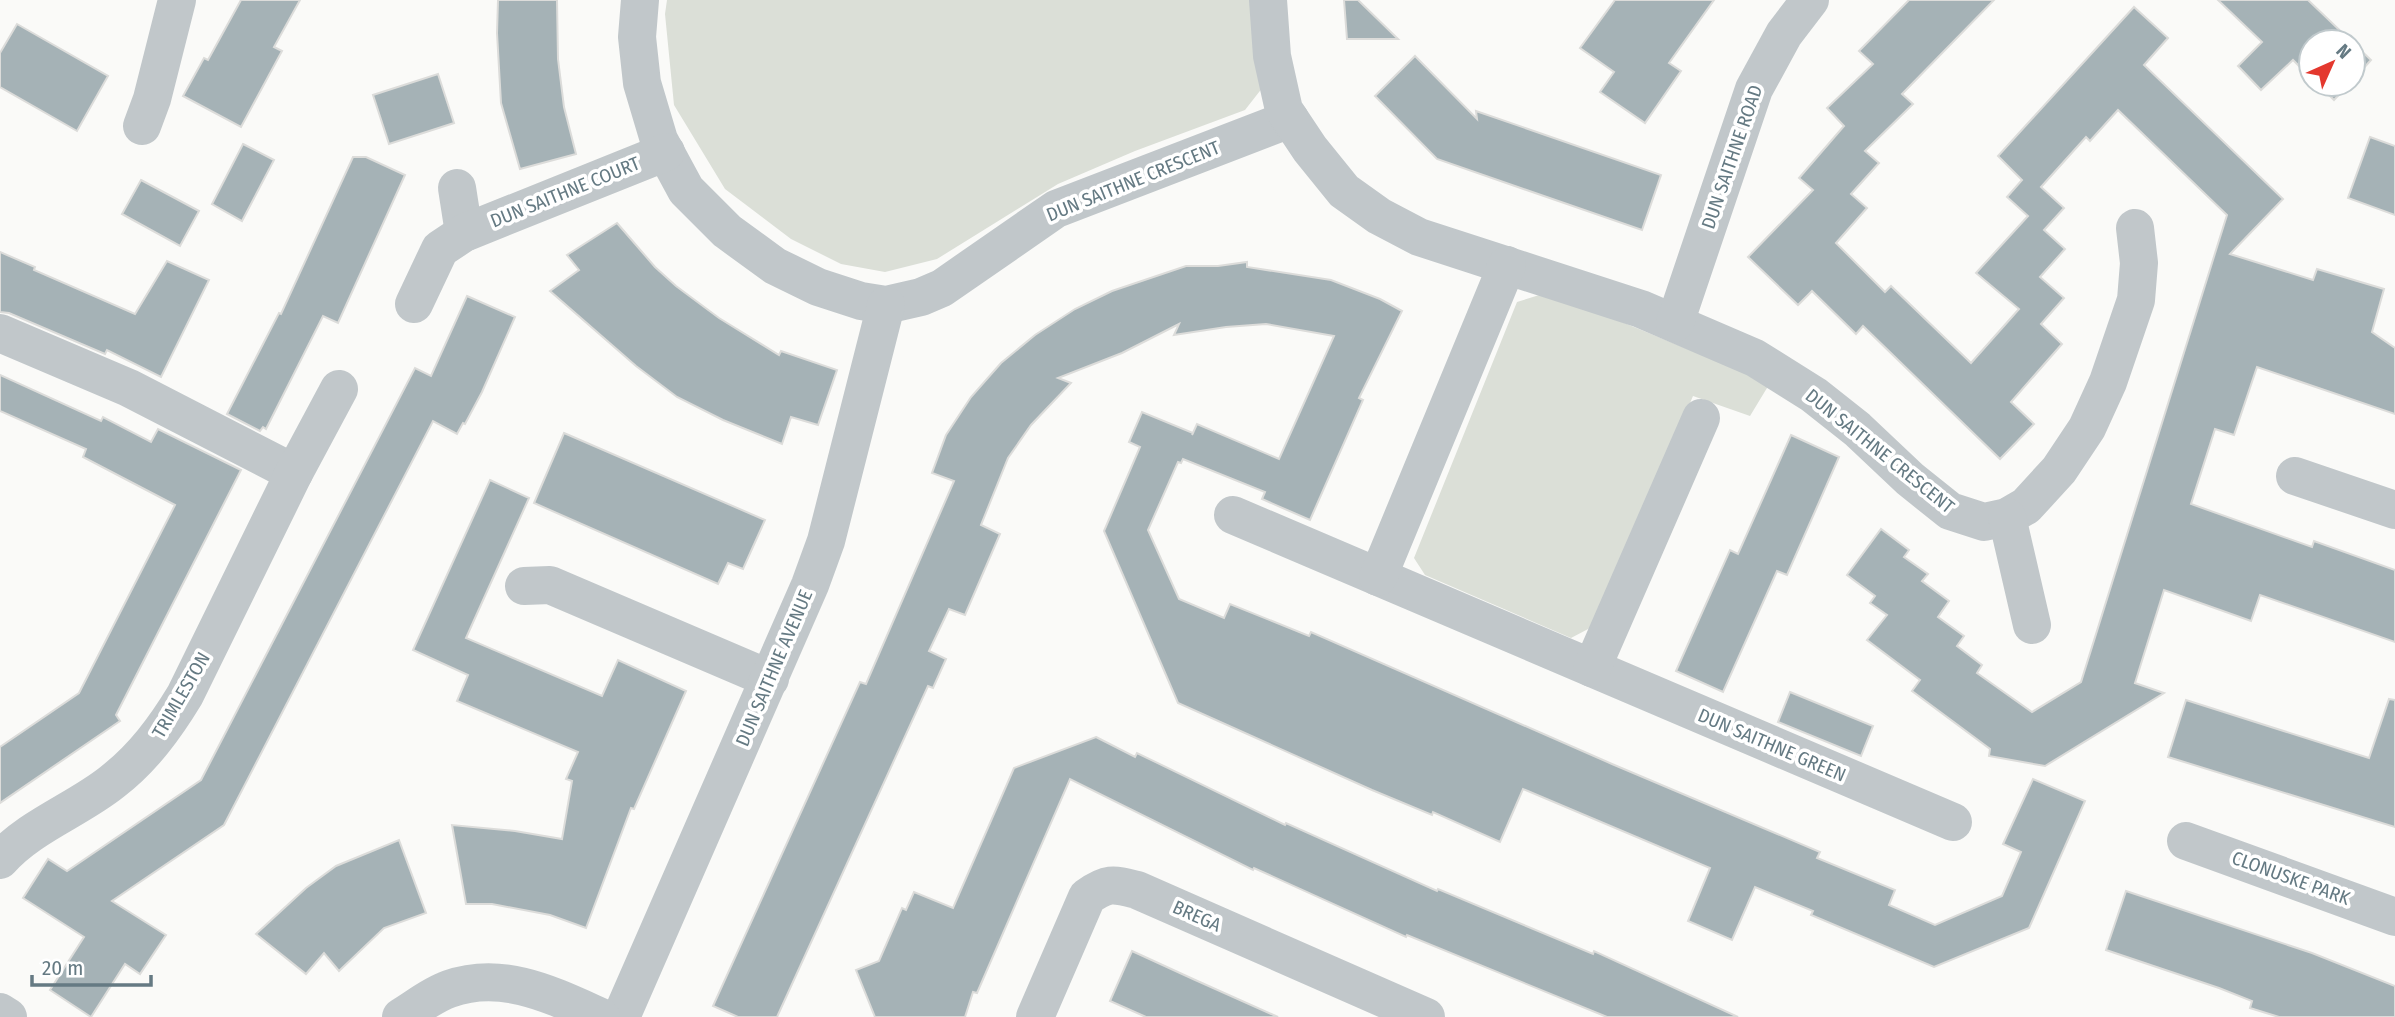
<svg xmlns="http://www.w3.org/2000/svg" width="2395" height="1017" font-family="'Fira Sans Condensed',sans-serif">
	<rect width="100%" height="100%" fill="#fafaf8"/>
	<g fill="#dbdfd7">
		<path d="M667,0H1252L1263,87L1245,110L1135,151L1058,184L937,259L885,272L841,264L791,239L725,189L674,105L665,14Z"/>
		<path d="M1549,292L1770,383L1750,416L1693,396L1604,603L1590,628L1571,638L1425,575L1414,558L1517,302Z"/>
	</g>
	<g fill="#a5b2b6" stroke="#dcdcda" stroke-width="2">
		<path d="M241,0H300L274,47L282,51L241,127L183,96L204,58L208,60Z"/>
		<path d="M498,0H557L558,59L564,107L576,154L520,169L501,103L497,33Z"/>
		<path d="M1344,0H1358L1398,39H1347Z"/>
		<path d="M1615,0H1714L1669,63L1681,71L1645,123L1600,92L1614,72L1580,48Z"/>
		<path d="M1909,0H1994L1902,94L1913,104L1865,151L1879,163L1851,194L1867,208L1836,243L1885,292L1891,286L1971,363L2019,309L1976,273L2028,216L2007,197L2022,180L1998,156L2134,7L2168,38L2144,65L2283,199L2230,254L2313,280L2317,269L2384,289L2372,332L2395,348V414L2257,367L2234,435L2215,429L2191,504L2312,547L2314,541L2395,570V642L2260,595L2251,621L2164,590L2135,683L2164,693L2045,766L1989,756L1990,749L1912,691L1920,680L1867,640L1887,615L1870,603L1875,596L1847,575L1881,529L1909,550L1904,557L1928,574L1922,581L1949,601L1938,617L1964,636L1957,646L1982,665L1977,673L2032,712L2081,682L2227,215L2118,110L2090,141L2086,137L2041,187L2064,208L2044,230L2065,249L2040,277L2064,298L2041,324L2062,344L2011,402L2034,424L2000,459L1863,326L1856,334L1812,291L1798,305L1748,257L1813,190L1799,178L1844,126L1827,108L1873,64L1859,51Z"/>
		<path d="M2218,0H2308L2352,42H2311V78L2293,60L2261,90L2238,66L2262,42Z"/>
		<path d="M17,24L108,76L77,131L0,87V53Z"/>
		<path d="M2353,43L2371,60L2353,80Z"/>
		<path d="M1415,56L1477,119L1476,111L1661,175L1642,230L1437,159L1375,96Z"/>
		<path d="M438,74L454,123L389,144L373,95Z"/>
		<path d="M2318,84H2349L2334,100Z"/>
		<path d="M2370,137L2395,146V215L2348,198Z"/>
		<path d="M243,144L274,160L242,221L212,204Z"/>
		<path d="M353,157H366L405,175L338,323L323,316L266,429L263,427L260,431L227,414L279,313L281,314Z"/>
		<path d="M141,180L199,211L180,246L122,214Z"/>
		<path d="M617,223L655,267L676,286L719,318L779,355L781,351L837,370L818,425L791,417L782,444L723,420L677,397L636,366L550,291L579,270L567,255Z"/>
		<path d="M0,252L35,267L34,270L135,314L167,261L209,280L161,377L107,350L105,354L9,313L0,312Z"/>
		<path d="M1247,262V267L1331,280L1380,299L1402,311L1359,398L1363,400L1310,520L1262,499L1265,492L1183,459L1181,463L1178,462L1148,530L1179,599L1224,618L1230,604L1309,636L1311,632L1612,764L1820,852L1817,858L1895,890L1889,905L1935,925L2002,896L2021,852L2003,844L2033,779L2085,801L2029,928L1934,967L1811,915L1813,911L1755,887L1732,940L1688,921L1710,868L1523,789L1500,842L1433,812L1432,815L1372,790L1178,703L1104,531L1140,447L1129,442L1142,412L1193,433L1192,435L1197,424L1279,459L1334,336L1266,324L1226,327L1174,335L1179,324L1122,353L1058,378L1071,383L1031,425L1008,458L981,525L1000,534L965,615L949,609L929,651L946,659L933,688L928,686L777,1017H738L713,1006L860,682L866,684L954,481L932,473L946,435L971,397L1001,363L1035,335L1075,309L1112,291L1186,266H1218Z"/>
		<path d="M467,296L515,317L482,392L465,424L463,423L457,434L433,421L224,825L112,901L166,935L140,974L125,964L91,1017L50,990L84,937L23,898L48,859L67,871L201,780L415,368L431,376Z"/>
		<path d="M0,375L101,421L103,417L151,442L158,429L241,470L116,715L120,721L0,803V747L79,693L175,505L83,457L86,449L0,411Z"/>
		<path d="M564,433L765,520L743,569L728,563L718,584L534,503Z"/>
		<path d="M1791,435L1839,457L1787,575L1777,571L1723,692L1676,671L1730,550L1738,554Z"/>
		<path d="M490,480L529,498L466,638L602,696L618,660L686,691L634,809L631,808L586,928L550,915L492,904H466L452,825L515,831L562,839L572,781L566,779L578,752L457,701L468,675L413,650Z"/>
		<path d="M1790,692L1873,726L1861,756L1778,722Z"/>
		<path d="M2389,699L2395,700V827L2168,757L2186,700L2369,758Z"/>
		<path d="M1096,737L1135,757L1137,753L1285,825L1286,823L1437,891L1438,889L1593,954L1594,951L1738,1017H1607L1407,935L1406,937L1254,868L1253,870L1070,779L977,993L973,992L965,1017H875L856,970L879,961L902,908L906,910L914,892L953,908L1014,768Z"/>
		<path d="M399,840L426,913L384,928L339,971L324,953L306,974L256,934L306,888L336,866Z"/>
		<path d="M2126,891L2312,953L2395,986V1017H2279L2250,1008L2252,1001L2219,988L2106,950Z"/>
		<path d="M1132,951L1193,979L1278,1017H1146L1110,1001Z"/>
	</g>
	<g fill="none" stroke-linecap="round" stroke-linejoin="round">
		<g stroke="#c1c7ca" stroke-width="38">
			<path d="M640,0L637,37L642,83L659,140L686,190L727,231L775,266L818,287L861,301L886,305L921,297L942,288L1056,209L1290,119"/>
			<path d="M1268,0L1272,56L1284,110L1310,149L1344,191L1379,216L1419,237L1641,309L1755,358L1814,395L1857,429L1910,479L1950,511L1984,522L2007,517L2026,506L2059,470L2087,428L2108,382L2136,300L2139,263L2135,228"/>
			<path d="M142,126L152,99L177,0"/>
			<path d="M457,188L464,233"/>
			<path d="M414,304L440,249L464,233L666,152"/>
			<path d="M1675,323L1754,89L1784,34L1810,0"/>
			<path d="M0,333L129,388L294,473"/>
			<path d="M2295,476L2395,510"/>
			<path d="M1233,515L1953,822"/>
			<path d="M2007,517L2032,625"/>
			<path d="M1378,577L1507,265"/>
			<path d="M524,586L550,585L770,679"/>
			<path d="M1592,668L1701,418"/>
			<path d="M2186,841L2395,917"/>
			<path d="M0,860C30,826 77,810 112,782C143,758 165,728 185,695L294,473L339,389"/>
			<path d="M621,1017L810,585L826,541L886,305"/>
			<path d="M1035,1017L1087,897C1108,882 1113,884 1137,890L1426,1017"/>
		</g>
		<g stroke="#c1c7ca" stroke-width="38">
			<path d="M0,1012L8,1017"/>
			<path d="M401,1017C416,1008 432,995 449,989C503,970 552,995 601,1017"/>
		</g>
	</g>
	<g text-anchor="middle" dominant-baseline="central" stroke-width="7" stroke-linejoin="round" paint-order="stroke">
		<g font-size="19" fill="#657a83" stroke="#fff">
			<text transform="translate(1732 157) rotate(-71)">DUN SAITHNE ROAD</text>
			<text transform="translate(1133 181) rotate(-22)">DUN SAITHNE CRESCENT</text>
			<text transform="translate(565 192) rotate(-22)">DUN SAITHNE COURT</text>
			<text transform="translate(1880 451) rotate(39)">DUN SAITHNE CRESCENT</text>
			<text transform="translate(774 668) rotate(-67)">DUN SAITHNE AVENUE</text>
			<text transform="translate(181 695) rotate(-60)">TRIMLESTON</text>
			<text transform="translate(1772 745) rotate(23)">DUN SAITHNE GREEN</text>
			<text transform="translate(2291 878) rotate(20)">CLONUSKE PARK</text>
			<text transform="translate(1197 916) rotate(24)">BREGA</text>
		</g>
	</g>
	<g transform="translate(2332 63) rotate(45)"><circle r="33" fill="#ffffff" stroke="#c1cacd" stroke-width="2"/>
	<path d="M0-5L12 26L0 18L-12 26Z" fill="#e4382e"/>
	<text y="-10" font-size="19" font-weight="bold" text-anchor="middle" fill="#657a83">N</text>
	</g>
	<path d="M32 975v10h119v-10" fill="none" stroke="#657a83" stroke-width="3.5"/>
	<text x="42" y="975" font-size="21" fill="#657a83" stroke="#ffffff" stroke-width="5" paint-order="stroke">20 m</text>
</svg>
